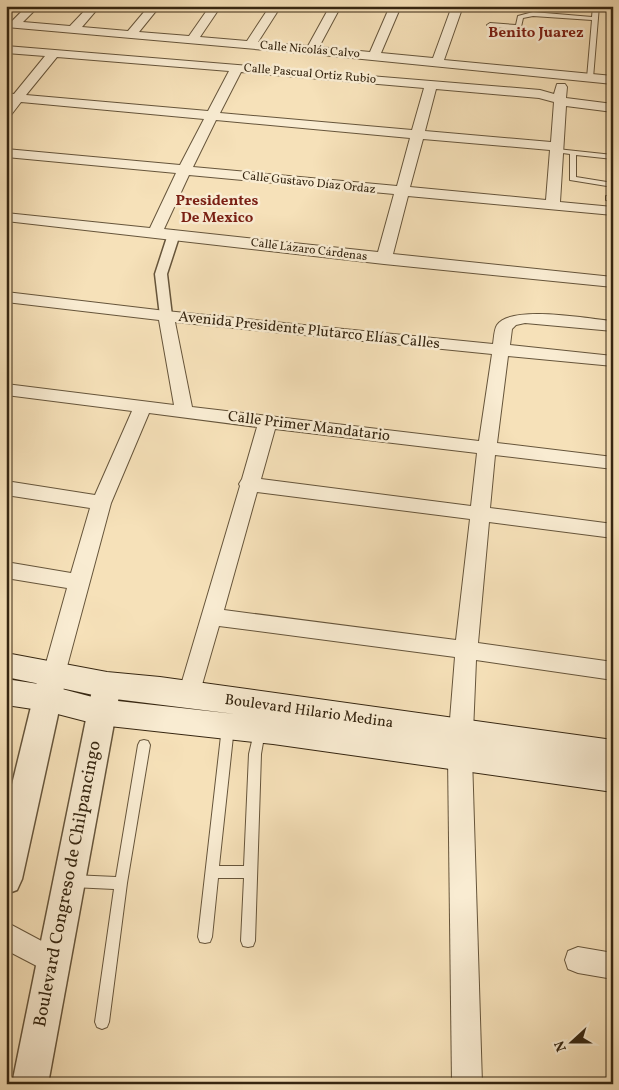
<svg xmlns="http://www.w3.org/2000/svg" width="619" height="1090" font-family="Vollkorn,serif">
	<rect width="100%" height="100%" fill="#f6e1b9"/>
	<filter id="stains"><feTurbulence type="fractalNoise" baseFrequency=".004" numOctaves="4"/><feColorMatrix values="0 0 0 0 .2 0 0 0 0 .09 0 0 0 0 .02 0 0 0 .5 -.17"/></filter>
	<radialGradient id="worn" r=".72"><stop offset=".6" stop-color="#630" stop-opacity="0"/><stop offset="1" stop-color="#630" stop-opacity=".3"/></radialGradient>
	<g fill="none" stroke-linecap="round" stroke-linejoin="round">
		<g stroke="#66553b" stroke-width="2">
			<g id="service">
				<path d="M593,6H599L593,78L590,80L587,78L592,20L533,16L523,18L521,27L518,29L490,27L487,25L490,23L516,25L518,16L533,12L592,17Z"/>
				<path d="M557,149L613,155V159L576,155V177L613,183V187L570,180V154L555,152V150Z"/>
				<path d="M606,196L613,197V201L606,200Z"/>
				<path d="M228,722L232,724L234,727L219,866H244L249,754L255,728L259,726L263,728L265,731L261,754L255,941L253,946L248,947L243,946L241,941L244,878H218L212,937L210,942L205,943L200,942L198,937L222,727L224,724Z"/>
				<path d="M144,740L148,741L150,745L127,883L109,1022L107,1027L102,1029L97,1027L95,1022L114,889L72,887L67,885L66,881L67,877L72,875L116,877L138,745L140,741Z"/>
			</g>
		</g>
		<g stroke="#66553b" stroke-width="3">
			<path id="pedestrian" d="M174,231L180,234L167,274L172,316L166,320L160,316L155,274L168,234Z"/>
		</g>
		<g stroke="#66553b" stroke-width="2">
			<g id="minor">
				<path d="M27,6H39L23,22L70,26L89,6H100L82,27L128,31L149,6H160L139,32L189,36L210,6H221L200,37L247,41L270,6H281L258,42L308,46L330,6H341L319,47L370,52L390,6H401L381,53L433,58L452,6H463L444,60L613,76V84L312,54L6,27V21H12Z"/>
				<path d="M6,46L540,90L554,94L557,84H565L567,87L566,98L613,104V112L566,106L560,202L613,207V215L408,196L393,254L613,277V287L384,264L6,221V213L150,228L176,173L6,157V149L180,165L204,119L21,102L11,115L6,116V104L8,101H6V93L14,94L45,56L6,53ZM57,57L229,71L208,111L26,95ZM241,72L424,88L412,130L220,113ZM436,89L539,98L554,102L551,142L425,131ZM216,120L410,138L397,186L193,167ZM423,139L550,150L546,200L410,187ZM189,175L394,194L378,252L164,229Z"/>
				<path d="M6,292L166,311L493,344C494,338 494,330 497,325C511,304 589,319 613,321V331L525,323L516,325L512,329L510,345L613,356V366L508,356L497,443L613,457V469L495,455L490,508L613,524V538L489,522L478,643L613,662V680L476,660L473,732L469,739L461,742L453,739L449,732L455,657L219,626L197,702L189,704L181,702L178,695L240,486L239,484L242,479L257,427L149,413L111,503L65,674L62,680L54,683L46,680L43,674L67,588L6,578V562L71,573L90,508L6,495V481L95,495L132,411L6,395V384L174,405L159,320L6,302ZM175,322L492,354L479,441L192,407ZM275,429L477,453L471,506L261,479ZM257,492L470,519L456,640L224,610Z"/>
				<path d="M460,747L468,750L472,757L482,1084H452L448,757L452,750Z"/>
				<path d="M6,922L64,953L68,962L64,971L54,975L6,950Z"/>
				<path d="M578,947L613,953V979L578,973L568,969L565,960L568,951Z"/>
			</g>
		</g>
		<g stroke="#66553b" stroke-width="3">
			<g id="tertiary">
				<path d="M595,6H613V11L597,9Z"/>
				<path d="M52,667L62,670L66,678L22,879L17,890L6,894V809L38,678L42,670Z"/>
				<path d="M107,674L117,677L121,685L48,1084H12L93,685L97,677Z"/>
			</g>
		</g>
		<g stroke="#362611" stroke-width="2">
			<path id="secondary" d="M6,653L107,672L160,677L613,740V792L273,744L100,725L46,711L6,705V679L45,685L6,677ZM47,685L107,698L235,714L100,699Z"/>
		</g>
		<use href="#service" fill="#f9ecd2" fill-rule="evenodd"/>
		<use href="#pedestrian" fill="#f9ecd2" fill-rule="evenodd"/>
		<use href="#minor" fill="#f9ecd2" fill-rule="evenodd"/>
		<use href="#tertiary" fill="#f9ecd2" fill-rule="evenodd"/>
		<use href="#secondary" fill="#f9ecd2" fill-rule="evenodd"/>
	</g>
	<g text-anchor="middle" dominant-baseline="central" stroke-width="5" stroke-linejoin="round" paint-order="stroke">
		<g font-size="12" fill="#362611" stroke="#f9ecd2">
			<text transform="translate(310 50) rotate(5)">Calle Nicolás Calvo</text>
			<text transform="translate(310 74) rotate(5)">Calle Pascual Ortiz Rubio</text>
			<text transform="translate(309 183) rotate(6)">Calle Gustavo Díaz Ordaz</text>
			<text transform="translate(309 250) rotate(7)">Calle Lázaro Cárdenas</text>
		</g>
		<g font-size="15" font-weight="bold" fill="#7a1f14" stroke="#f9ecd2">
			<text x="536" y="33">Benito Juarez</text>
			<text x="217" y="201">Presidentes<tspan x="217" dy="17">De Mexico</tspan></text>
		</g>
		<g font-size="15" fill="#362611" stroke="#f9ecd2">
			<text transform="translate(309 331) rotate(6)">Avenida Presidente Plutarco Elías Calles</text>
			<text transform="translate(309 427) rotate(7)">Calle Primer Mandatario</text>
			<text transform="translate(309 712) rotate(8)">Boulevard Hilario Medina</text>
		</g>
		<g font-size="18" fill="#362611" stroke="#f9ecd2">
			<text transform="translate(68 884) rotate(-79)">Boulevard Congreso de Chilpancingo</text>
		</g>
	</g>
	<rect width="619" height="1090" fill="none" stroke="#f6e1b9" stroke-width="25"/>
	<rect x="8" y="8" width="604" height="1075" fill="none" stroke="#362611" stroke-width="2.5"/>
	<rect x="12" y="12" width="594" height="1065" fill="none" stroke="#362611"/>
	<g transform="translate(572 1042) rotate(249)" stroke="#f9ecd2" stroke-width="4" paint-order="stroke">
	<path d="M0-4L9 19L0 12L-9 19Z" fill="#362611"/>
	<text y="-8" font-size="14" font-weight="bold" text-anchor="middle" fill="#362611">N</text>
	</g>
	<rect width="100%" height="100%" filter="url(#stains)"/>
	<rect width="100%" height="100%" fill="url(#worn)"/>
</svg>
